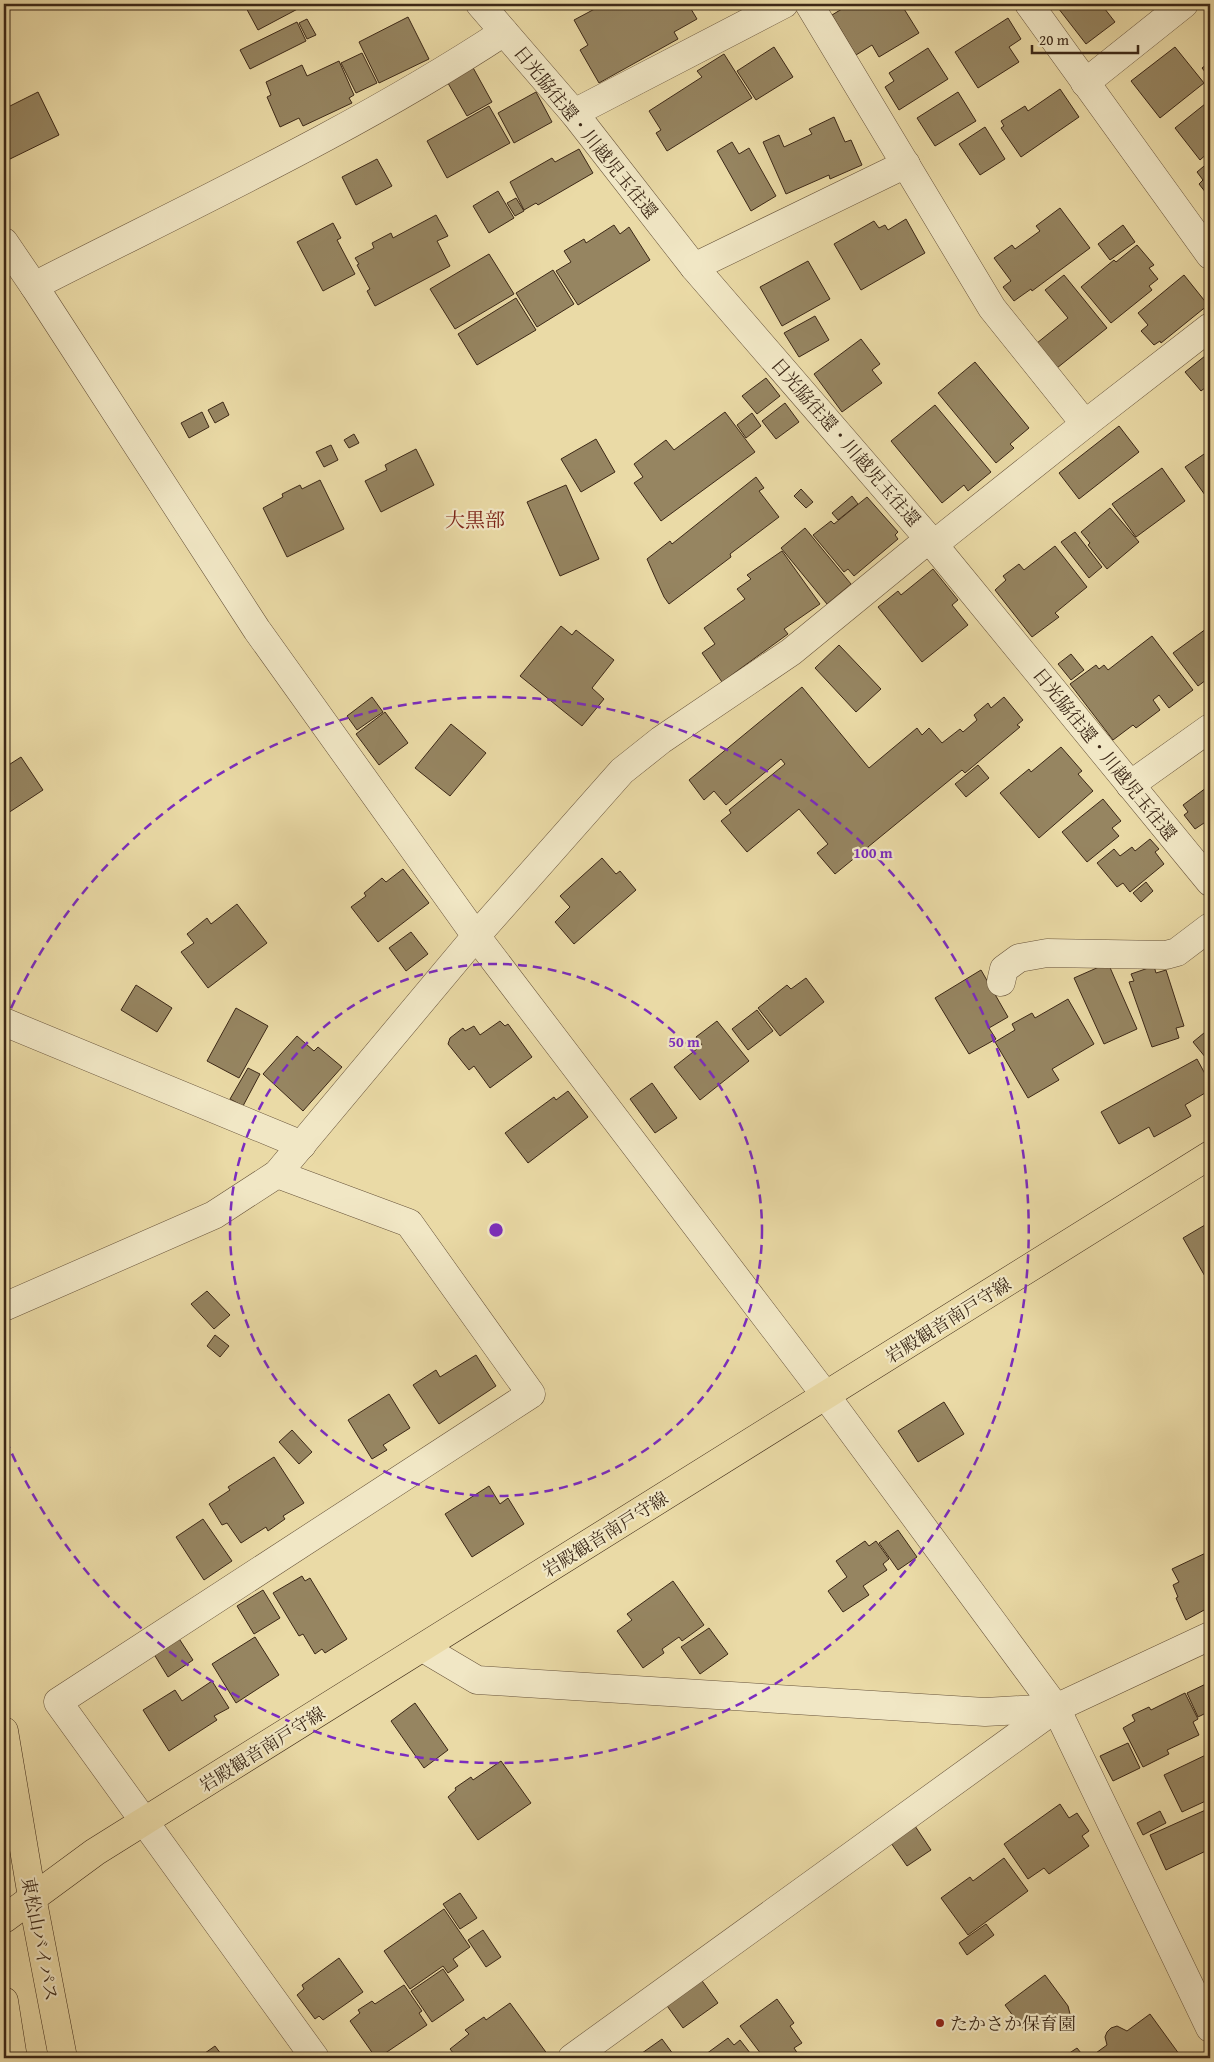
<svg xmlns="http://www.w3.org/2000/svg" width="1214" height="2062" font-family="'Gentium Book Plus','Noto Serif JP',serif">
	<rect width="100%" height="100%" fill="#eadaa6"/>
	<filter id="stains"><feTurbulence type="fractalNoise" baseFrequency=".004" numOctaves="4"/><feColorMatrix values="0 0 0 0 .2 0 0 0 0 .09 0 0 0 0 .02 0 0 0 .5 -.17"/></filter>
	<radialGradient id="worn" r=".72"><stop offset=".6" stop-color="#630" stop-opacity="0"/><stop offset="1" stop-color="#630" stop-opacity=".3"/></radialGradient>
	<g fill="#968561" stroke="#3c2817">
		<path d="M244,4H307L258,30Z"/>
		<path d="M604,4H688L697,19L674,32L678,39L599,83L580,50L588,45L574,20Z"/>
		<path d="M850,4H901L919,33L879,57L872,45L856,55L832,15Z"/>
		<path d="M1055,4H1101L1115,22L1086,44Z"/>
		<path d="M408,17L429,59L379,83L359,42Z"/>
		<path d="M1008,18L1021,39L1009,47L1019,62L978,88L955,52Z"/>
		<path d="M307,19L316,35L307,39L299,23Z"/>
		<path d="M297,22L306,41L250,69L240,50Z"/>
		<path d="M774,47L793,77L756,100L737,71Z"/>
		<path d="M1175,47L1204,83L1160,118L1131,81Z"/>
		<path d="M928,48L948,79L899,110L885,87L894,81L889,73Z"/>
		<path d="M362,53L377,83L356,93L341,63Z"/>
		<path d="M724,54L752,98L667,151L656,133L661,130L649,111L702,77L697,71Z"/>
		<path d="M339,61L354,95L349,98L352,103L303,126L299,118L280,127L267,97L271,95L266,82L302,65L307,76Z"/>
		<path d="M1210,62V78L1202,68Z"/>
		<path d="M471,64L492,102L467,116L445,78Z"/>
		<path d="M1060,89L1079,117L1021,157L1001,128L1004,126L1001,121L1025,106L1028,111Z"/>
		<path d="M38,92L59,135L10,159L4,148V109Z"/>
		<path d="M536,92L552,122L514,143L498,113Z"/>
		<path d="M958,92L976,121L935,146L917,118Z"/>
		<path d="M1210,100V151L1200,160L1175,128Z"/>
		<path d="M489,106L510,143L447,178L427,141Z"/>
		<path d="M834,117L845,142L851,140L862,165L830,179L829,175L786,194L763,142L779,135L784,147L812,134L809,129Z"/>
		<path d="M985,127L1005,159L980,175L959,144Z"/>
		<path d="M732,142L739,154L749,148L776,196L751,211L717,151Z"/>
		<path d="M579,149L593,173L538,205L536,203L524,210L510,182L552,158L555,162Z"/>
		<path d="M377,159L392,186L356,205L342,177Z"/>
		<path d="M1210,161V198L1199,184L1203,180L1197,172Z"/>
		<path d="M498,191L514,218L489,233L473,206Z"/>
		<path d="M516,198L524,211L515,216L507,203Z"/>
		<path d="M1060,208L1090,248L1032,291L1031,289L1014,301L1003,287L1011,281L994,258L1012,245L1015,249L1040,231L1036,226Z"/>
		<path d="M436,215L448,236L437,241L450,266L375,306L367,291L370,289L357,265L359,264L355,258L374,248L372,243L391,233L393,238Z"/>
		<path d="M906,219L925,253L861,290L834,244L874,221L879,228L885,225L888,230Z"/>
		<path d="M333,223L341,238L337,240L355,274L323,291L297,242Z"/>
		<path d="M614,225L620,234L629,227L650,260L578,305L556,271L571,262L564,251L584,239L586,243Z"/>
		<path d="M1123,225L1135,242L1110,260L1098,244Z"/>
		<path d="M1137,245L1154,265L1149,268L1158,279L1149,286L1152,290L1111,323L1081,287L1114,260L1116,262Z"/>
		<path d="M489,254L514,294L455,329L430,289Z"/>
		<path d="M808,261L830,299L782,326L760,287Z"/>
		<path d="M553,270L574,304L537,327L516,293Z"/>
		<path d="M1064,275L1107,328L1057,368L1037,343L1068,318L1045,290Z"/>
		<path d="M1184,275L1208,305L1161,343L1160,341L1154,345L1141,331L1148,325L1138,313Z"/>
		<path d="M516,298L536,330L477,365L458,334Z"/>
		<path d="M815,316L829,340L799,357L784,333Z"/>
		<path d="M861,339L880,364L872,370L882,383L842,412L814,374Z"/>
		<path d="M1210,352V384L1201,391L1185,372Z"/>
		<path d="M975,362L1029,428L1010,444L1014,448L996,463L938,393Z"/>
		<path d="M766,378L780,396L757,414L742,396Z"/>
		<path d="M223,402L229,415L215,423L208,410Z"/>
		<path d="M785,403L799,422L776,439L762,421Z"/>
		<path d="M935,405L991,472L968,491L964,485L942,503L891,441Z"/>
		<path d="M202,412L209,427L189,438L181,423Z"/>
		<path d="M725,412L755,452L661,521L634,483L643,477L634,464L666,440L674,450Z"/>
		<path d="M752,413L761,426L746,438L737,425Z"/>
		<path d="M1119,426L1139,452L1079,499L1059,473Z"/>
		<path d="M354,434L359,443L349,448L344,440Z"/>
		<path d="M596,439L615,472L581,492L561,459Z"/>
		<path d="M331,445L338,460L324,467L316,452Z"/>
		<path d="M416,449L434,485L381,512L365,481L387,470L385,465Z"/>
		<path d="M1210,450V502L1185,467Z"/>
		<path d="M1162,468L1185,501L1136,537L1112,504Z"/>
		<path d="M756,477L764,488L759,491L779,517L730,554L731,557L669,604L664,597L647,559L670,541L672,544Z"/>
		<path d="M320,480L344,529L287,557L263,508L283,497L282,494L300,485L302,489Z"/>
		<path d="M566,485L599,559L560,576L527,502Z"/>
		<path d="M801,489L813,502L806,508L794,496Z"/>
		<path d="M852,496L858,504L838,520L832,513Z"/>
		<path d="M867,497L898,532L895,535L898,539L854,576L848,569L844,572L813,535L831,521L834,524Z"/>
		<path d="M1110,508L1139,542L1107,569L1088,545L1090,543L1081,532Z"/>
		<path d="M805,528L851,584L827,604L781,548Z"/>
		<path d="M1075,532L1102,567L1089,578L1061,542Z"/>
		<path d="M1055,546L1087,587L1055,613L1059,617L1032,637L995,590L1006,580L1003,576L1019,564L1024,570Z"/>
		<path d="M782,551L820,604L784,629L788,634L722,682L702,653L715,644L704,628L745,599L737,589L751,579L747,575Z"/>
		<path d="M933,569L958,600L952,605L968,625L922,662L878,607L898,591L901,595Z"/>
		<path d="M561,626L572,635L576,630L614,660L592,688L604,699L582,726L520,676Z"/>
		<path d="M1210,626V677L1198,686L1173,653Z"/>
		<path d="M1152,636L1193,690L1169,708L1159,695L1153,700L1160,710L1136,728L1133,725L1113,740L1070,684L1096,665L1099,669L1104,665L1108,670Z"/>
		<path d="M839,645L881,689L856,712L815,668Z"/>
		<path d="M1071,654L1084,670L1071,680L1058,664Z"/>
		<path d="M802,687L869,768L917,728L922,735L929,728L942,743L960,729L963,732L977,720L974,715L988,703L991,708L1004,697L1023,720L1017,725L1020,727L965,773L962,770L835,874L817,853L828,844L799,809L747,852L721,821L731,813L729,810L785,764L781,759L726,805L714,791L704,800L689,780Z"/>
		<path d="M372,697L383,712L357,730L347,716Z"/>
		<path d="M385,712L408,743L379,765L356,734Z"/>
		<path d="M451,724L486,753L450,796L415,768Z"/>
		<path d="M1061,747L1082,771L1078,774L1093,791L1039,838L1000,793L1029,769L1031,772Z"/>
		<path d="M21,757L43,790L5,815L4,768Z"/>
		<path d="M978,765L989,778L966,797L955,784Z"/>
		<path d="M1210,785V825L1207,821L1195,829L1184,815L1188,812L1183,805Z"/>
		<path d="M1103,799L1121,821L1112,828L1119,836L1087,862L1062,832Z"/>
		<path d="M1150,839L1159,849L1155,852L1164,864L1130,892L1123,883L1117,887L1097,863L1114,849L1120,856L1132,847L1135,851Z"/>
		<path d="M602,858L616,874L620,871L636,890L574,944L555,922L570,907L560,896Z"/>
		<path d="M403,869L429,903L378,942L351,907L366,896L364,893L382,878L386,882Z"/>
		<path d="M1146,882L1153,891L1141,902L1133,893Z"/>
		<path d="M237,904L267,943L208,988L181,952L194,943L187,934L207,918L211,924Z"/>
		<path d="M411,932L428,954L406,971L389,948Z"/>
		<path d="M1108,963L1137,1029L1104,1044L1074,978Z"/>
		<path d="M1154,966L1156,973L1166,970L1184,1026L1176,1028L1179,1038L1152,1047L1129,982L1134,981L1131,974Z"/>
		<path d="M981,970L1008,1017L989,1028L996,1039L969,1054L935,998Z"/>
		<path d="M806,978L824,1002L780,1036L758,1008L787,985L791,989Z"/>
		<path d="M136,985L172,1008L157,1032L121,1010Z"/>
		<path d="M1068,999L1094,1044L1052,1069L1059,1080L1028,1098L995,1042L1015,1030L1012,1024L1032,1013L1035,1018Z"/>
		<path d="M236,1008L268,1026L239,1078L207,1061Z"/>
		<path d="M757,1010L773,1031L748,1050L732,1029Z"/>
		<path d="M500,1021L505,1026L508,1024L532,1057L490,1088L474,1066L469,1070L448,1044L450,1038L463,1028L465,1031L474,1026L480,1035Z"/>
		<path d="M717,1021L749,1061L700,1100L674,1067L702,1045L696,1037Z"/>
		<path d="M1210,1028V1063L1193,1042Z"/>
		<path d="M297,1036L314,1051L318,1047L342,1067L303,1111L263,1074Z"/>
		<path d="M1197,1059L1210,1083V1090L1185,1105L1191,1116L1154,1137L1149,1127L1119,1144L1101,1112Z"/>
		<path d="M248,1068L260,1074L243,1106L230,1099Z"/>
		<path d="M652,1083L677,1118L655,1133L630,1099Z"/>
		<path d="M568,1091L588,1117L528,1163L505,1133L554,1097L556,1100Z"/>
		<path d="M1210,1222V1275L1206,1278L1183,1238Z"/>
		<path d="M207,1291L230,1315L214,1329L191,1304Z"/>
		<path d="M215,1335L229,1346L220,1357L207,1346Z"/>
		<path d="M476,1355L496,1386L439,1424L413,1385L436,1370L440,1377Z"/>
		<path d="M389,1394L410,1428L383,1445L387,1450L372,1459L348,1420Z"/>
		<path d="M944,1402L964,1434L918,1462L898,1431Z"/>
		<path d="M292,1430L312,1452L299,1464L279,1442Z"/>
		<path d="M274,1457L304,1503L283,1516L285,1519L268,1531L266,1527L241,1543L227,1523L222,1525L209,1504L230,1490L228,1487Z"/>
		<path d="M489,1486L500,1504L508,1498L524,1524L472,1557L445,1514Z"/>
		<path d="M203,1519L232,1561L204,1580L176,1537Z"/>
		<path d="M898,1530L917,1557L898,1570L879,1543Z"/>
		<path d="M865,1541L869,1546L876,1541L889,1559L883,1564L887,1570L863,1586L869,1595L843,1612L828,1591L847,1577L836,1561Z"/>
		<path d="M1210,1551V1612L1208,1613L1206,1609L1186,1620L1176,1598L1178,1597L1173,1585L1179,1582L1172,1569Z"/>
		<path d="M302,1576L305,1581L310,1578L347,1639L325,1653L322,1649L315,1654L303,1634L299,1636L273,1593Z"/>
		<path d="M673,1581L704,1625L682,1641L679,1637L662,1649L664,1653L643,1668L617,1631L632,1620L627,1614Z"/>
		<path d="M263,1590L280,1618L254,1634L237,1606Z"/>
		<path d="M709,1628L728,1654L700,1674L681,1647Z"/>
		<path d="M176,1634L193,1660L168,1677L152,1651Z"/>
		<path d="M255,1637L279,1675L236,1703L212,1664Z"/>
		<path d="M212,1681L229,1708L214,1716L217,1720L169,1751L143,1710L175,1690L182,1701Z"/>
		<path d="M1210,1682V1711L1198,1717L1187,1693Z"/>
		<path d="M1185,1693L1198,1719L1193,1722L1199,1735L1167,1750L1169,1754L1143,1767L1123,1728L1135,1721L1132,1715L1149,1707L1151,1710Z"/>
		<path d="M415,1703L448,1750L424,1768L391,1721Z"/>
		<path d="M1128,1743L1140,1768L1113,1781L1100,1756Z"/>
		<path d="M1210,1753V1799L1182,1812L1164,1775Z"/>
		<path d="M501,1761L531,1803L478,1840L448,1797L456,1790L455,1788L471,1777L473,1780Z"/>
		<path d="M1060,1804L1069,1818L1077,1813L1089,1831L1082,1836L1089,1846L1049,1874L1044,1868L1028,1879L1004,1844Z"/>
		<path d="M1210,1808V1849L1166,1870L1150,1835Z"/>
		<path d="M1160,1811L1166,1823L1143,1835L1137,1823Z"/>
		<path d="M915,1826L931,1850L907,1866L891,1843Z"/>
		<path d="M1004,1858L1028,1891L968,1935L941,1898L970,1877L973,1881Z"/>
		<path d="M460,1893L477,1918L460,1929L443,1904Z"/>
		<path d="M444,1909L470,1947L453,1959L458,1966L448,1973L443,1966L410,1989L384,1951Z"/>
		<path d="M986,1924L994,1935L967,1955L959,1943Z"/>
		<path d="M483,1930L501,1957L486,1967L468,1940Z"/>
		<path d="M339,1958L363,1992L323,2020L319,2016L315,2019L297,1995L304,1989L302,1985Z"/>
		<path d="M443,1969L464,2000L432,2022L411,1991Z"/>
		<path d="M1045,1975L1068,2006L1070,2014L1022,2028L1005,2005Z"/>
		<path d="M700,1978L718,2003L683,2028L665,2003Z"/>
		<path d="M404,1985L422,2011L419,2013L427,2025L378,2058H376L350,2021L360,2013L358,2010L372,2001L375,2004Z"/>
		<path d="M777,1999L794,2023L790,2026L802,2043L794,2048L800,2057L798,2058H764L740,2026Z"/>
		<path d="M510,2003L548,2055L544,2058H457L450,2049L469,2034L465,2030L484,2017L486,2020Z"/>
		<path d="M1150,2014L1182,2058H1089L1107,2045L1105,2037L1107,2032L1111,2028L1117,2026L1127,2031Z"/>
		<path d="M728,2038L734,2045L740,2040L754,2058H709L706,2054Z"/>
		<path d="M662,2039L676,2058H635Z"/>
		<path d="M215,2046L224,2058H198Z"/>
		<path d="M1077,2048L1085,2058H1062Z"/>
	</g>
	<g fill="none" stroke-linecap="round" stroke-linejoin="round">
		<g stroke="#68543b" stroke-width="29">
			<g id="minor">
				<path d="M480,4L574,113L694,267L929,539L1210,882"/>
				<path d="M809,4L992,308L1085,424"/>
				<path d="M1029,4L1210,255"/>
				<path d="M1085,83L1184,4"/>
				<path d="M574,113L784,4"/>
				<path d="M4,242L34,286"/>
				<path d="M694,267L906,164"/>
				<path d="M929,539L791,652L661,740L622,771L476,936L826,1396L1056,1708L1210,2028"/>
				<path d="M933,545L1085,424L1210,327"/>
				<path d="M1130,785L1210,728"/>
				<path d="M1001,982L1004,969L1019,958L1047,953L1166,955L1177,952L1210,927"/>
				<path d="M4,1022L302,1145"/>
				<path d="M277,1174L409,1223L531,1394L58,1702L315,2058"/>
				<path d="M4,1307L214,1215L277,1174L476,936L257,630L34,286C192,205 355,130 504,32"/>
				<path d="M423,1648L477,1680L985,1712L1056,1708L1210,1636"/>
				<path d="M572,2058L1056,1708"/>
			</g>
		</g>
		<g stroke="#3c2817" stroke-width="29">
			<path id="major" d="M4,1919L95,1852L1210,1155"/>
		</g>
		<g stroke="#3c2817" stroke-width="29">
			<g id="highway">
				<path d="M4,1731L32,1897L63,2058"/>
				<path d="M4,2001L13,2058"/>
			</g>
		</g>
		<use href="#minor" stroke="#f1e7c5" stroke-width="28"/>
		<use href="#major" stroke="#eadaa6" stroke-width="28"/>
		<use href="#highway" stroke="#eadaa6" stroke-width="28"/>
	</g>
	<g fill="none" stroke="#7b2cbf" stroke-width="2.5" stroke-dasharray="9 6">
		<circle cx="496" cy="1230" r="266"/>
		<path d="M5 1022A533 533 0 1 1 5 1438"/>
	</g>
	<circle fill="#8f2418" stroke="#f1e7c5" stroke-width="2" cx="940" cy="2023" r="5"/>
	<g text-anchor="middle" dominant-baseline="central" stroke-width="4.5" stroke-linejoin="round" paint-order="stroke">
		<g font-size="18" fill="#3c2817" stroke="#f1e7c5">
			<text transform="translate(586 132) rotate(51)">日光脇往還・川越児玉往還</text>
			<text transform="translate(846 442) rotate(49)">日光脇往還・川越児玉往還</text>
			<text transform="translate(1105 754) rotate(51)">日光脇往還・川越児玉往還</text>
			<text transform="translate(948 1320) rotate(-32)">岩殿観音南戸守線</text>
			<text transform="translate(605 1534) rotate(-32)">岩殿観音南戸守線</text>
			<text transform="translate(262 1749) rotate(-32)">岩殿観音南戸守線</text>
			<text transform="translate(40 1939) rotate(79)">東松山バイパス</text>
		</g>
		<g font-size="18" fill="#3c2817" stroke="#f1e7c5" text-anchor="start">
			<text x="950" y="2023">たかさか保育園</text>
		</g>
		<g font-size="20" fill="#7a1f14" stroke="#f1e7c5">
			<text x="475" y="519">大黒部</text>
		</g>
	</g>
	<circle cx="496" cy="1230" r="8" fill="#7b2cbf" stroke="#f1e7c5" stroke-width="2.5"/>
	<g font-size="15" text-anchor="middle" font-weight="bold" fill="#7b2cbf" stroke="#f1e7c5" stroke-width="4.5" stroke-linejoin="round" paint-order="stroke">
		<text x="873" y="858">100 m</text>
		<text x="684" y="1047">50 m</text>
	</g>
	<rect width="1214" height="2062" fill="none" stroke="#eadaa6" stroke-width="20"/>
	<rect x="5" y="5" width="1204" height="2052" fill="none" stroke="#3c2817" stroke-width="2.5"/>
	<rect x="10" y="10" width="1194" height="2042" fill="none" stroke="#3c2817"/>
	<path d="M1032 45v8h106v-8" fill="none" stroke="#3c2817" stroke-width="2.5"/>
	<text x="1039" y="45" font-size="15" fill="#3c2817" stroke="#f1e7c5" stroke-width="4" paint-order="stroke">20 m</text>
	<rect width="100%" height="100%" filter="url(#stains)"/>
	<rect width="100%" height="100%" fill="url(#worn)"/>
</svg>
